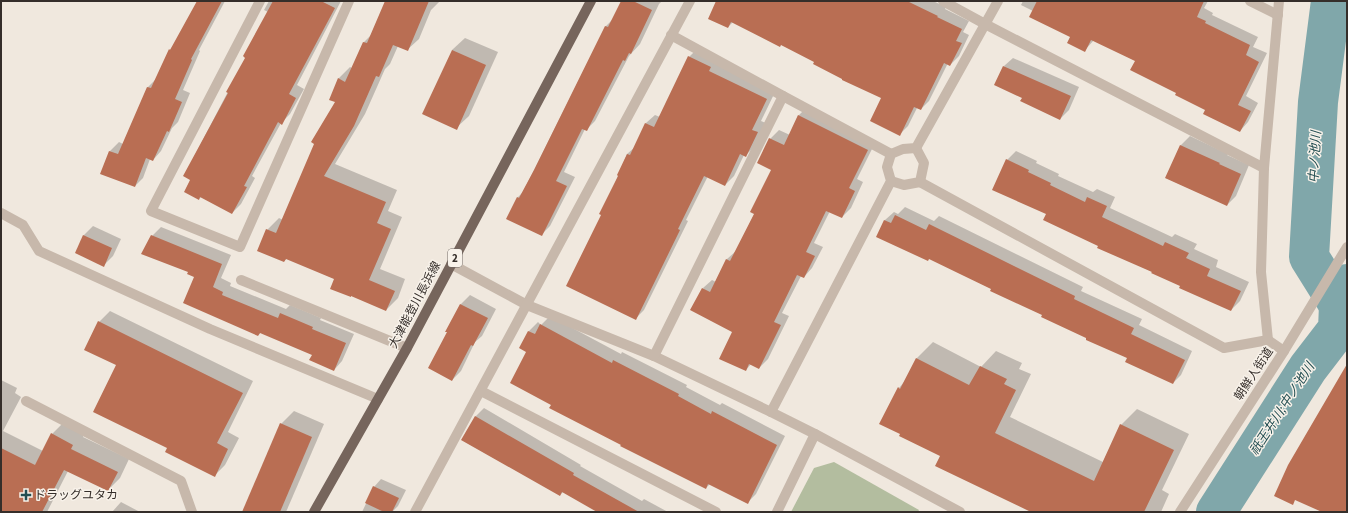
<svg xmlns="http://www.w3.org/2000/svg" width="1348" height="513" font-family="'Source Sans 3','Noto Sans JP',sans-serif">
	<rect width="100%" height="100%" fill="#f0e8de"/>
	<path fill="#b3bd9f" d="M834,462L919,510L918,512H791L814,468Z"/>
	<g fill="#0003">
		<path d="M198,1H225L199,50L200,51L183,90L190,93L178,122L172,128L161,151L153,160L150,159L143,178L135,186L102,174L110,151L119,142L123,144L148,87L156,79L170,50L173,46Z"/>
		<path d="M269,1H341L297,85L304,89L290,114L281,123L252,176L255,178L241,204L232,213L201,197L199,199L192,180L184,176L246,57L268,12L264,10Z"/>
		<path d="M386,1H440L431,10L419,39L407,50L398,46L390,64L385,69L365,114L335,164L397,190L388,211L402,217L380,269L405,279L398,298L386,310L335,279L287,258L284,261L267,230L279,218L283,220L337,102L338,79L350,67L352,68L364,42L371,35Z"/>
		<path d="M622,1H662L659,4L640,44L629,56L595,121L586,130L585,129L564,172L575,177L550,226L541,235L507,218L518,197L523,192L606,26L613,19Z"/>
		<path d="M717,1H933L946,7L945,9L969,21L963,32L969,35L959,56L950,65L948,63L929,101L921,109L917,108L908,126L900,134L882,98L816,61L733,22L728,27Z"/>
		<path d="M1023,1H1208L1204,8L1213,13L1212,15L1258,37L1253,47L1267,53L1246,96L1258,103L1248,122L1240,131L1136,61L1094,40L1085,50L1072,37L1033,11L1021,5Z"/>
		<path d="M465,38L498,52L469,116L456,128L452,50Z"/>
		<path d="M698,48L776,90L761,121L766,123L754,147L745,156L744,155L734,176L725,185L708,176L686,220L688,221L644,310L635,319L602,215L627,154L635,147L646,123L655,115L660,117L689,57Z"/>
		<path d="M1013,58L1079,87L1069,110L1060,119L1023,97L1004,66Z"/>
		<path d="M807,107L876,141L857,179L863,182L851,208L842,217L830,211L814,243L823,247L812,268L804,277L801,276L782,313L789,316L768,359L759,368L751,364L746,370L733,331L703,288L712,280L716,282L727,259L736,251L755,213L773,169L770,139L779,130L790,135L798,116Z"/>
		<path d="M1190,136L1228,154L1227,155L1249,165L1236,196L1227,205L1166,178L1181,145Z"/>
		<path d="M1016,151L1037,161L1036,163L1059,174L1058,176L1093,192L1097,189L1115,197L1110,208L1172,237L1175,234L1197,244L1194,249L1218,260L1216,267L1249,282L1240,301L1231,310L1099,246L1047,213L1007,160Z"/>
		<path d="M905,207L934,221L939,216L1083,287L1081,291L1142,319L1139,325L1192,351L1181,375L1173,383L1128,358L992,289L929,258L878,237L885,220L894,212L898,214Z"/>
		<path d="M93,226L121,239L113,256L104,265L76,253L84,235Z"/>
		<path d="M161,227L231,255L221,278L231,283L230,286L286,309L290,305L321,318L320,320L354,334L342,361L334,370L313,354L261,332L258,335L152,236Z"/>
		<path d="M470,295L496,309L482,336L475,342L461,371L452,380L448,332L447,331L461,304Z"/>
		<path d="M110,311L253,381L228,432L239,438L225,465L214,476L168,448L117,365L99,322Z"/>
		<path d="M550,316L621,354L622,352L687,385L686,387L720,405L722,403L785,436L756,494L747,503L710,484L706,488L622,444L552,404L528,352L520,348L529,331L538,322L541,325Z"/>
		<path d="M933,342L981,367L996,351L1022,363L1019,369L1031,374L1010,417L1103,462L1121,425L1137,409L1189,434L1162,490L1169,494L1161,512H1033L941,455L899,388L904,382L917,358Z"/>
		<path d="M1,380L17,388L15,393L21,397L3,431L43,451L52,434L64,422L85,432L83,437L129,459L120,478L108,490L68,471L47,512H1Z"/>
		<path d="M484,408L581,465L580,466L642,501L644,499L668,512H599L563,492L560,495L462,440L476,416Z"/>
		<path d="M294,411L324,424L286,512H243L281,424Z"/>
		<path d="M381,479L406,490L398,506L392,512H387L382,510L381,512H362L374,487Z"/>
		<path d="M121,502L140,512H112Z"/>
	</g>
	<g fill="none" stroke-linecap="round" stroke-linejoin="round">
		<g stroke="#80a7aa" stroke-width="40">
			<path d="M1331,1L1318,102L1309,257L1339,305"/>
			<path d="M1216,512L1308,368L1338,329L1339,305L1347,284"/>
		</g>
	</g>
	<g fill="#b96e53">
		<path d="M197,1H222L191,59L192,60L175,99L182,102L169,132L167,131L153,161L146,158L135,187L100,174L109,151L118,154L147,87L151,88L169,49L170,50Z"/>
		<path d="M273,1H321L335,8L289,94L296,98L282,125L278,122L244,186L247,187L232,214L200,197L199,200L184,192L190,180L183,176L228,93L226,92L245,58L243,56Z"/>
		<path d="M385,1H429L408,51L393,45L379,77L376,76L354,126L324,176L386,202L377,223L391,229L369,280L395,291L386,311L351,296V297L330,289L334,279L286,259L284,262L257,251L266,229L276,233L314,144L311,142L335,102L329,100L338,78L345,82L363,42L367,43Z"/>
		<path d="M621,1H633L652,10L631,54L629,53L625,61L623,60L587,131L582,129L556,181L567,186L542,236L506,219L517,197L519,198L534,170L605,26L608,27Z"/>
		<path d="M716,1H907L938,16L937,17L962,29L956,41L962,43L950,66L944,63L921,110L914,107L900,136L870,121L881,98L842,80V79L813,64L814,62L781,45L780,47L731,22L728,28L708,19Z"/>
		<path d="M1037,1H1204L1197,17L1206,21L1205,23L1250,45L1246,55L1259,62L1238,105L1251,111L1240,132L1203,114L1205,110L1175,95L1176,93L1130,70L1135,61L1091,40L1085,52L1067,43L1070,37L1029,17Z"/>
		<path d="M452,50L486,65L457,130L422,114Z"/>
		<path d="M688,56L711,67L709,71L767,99L752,130L758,132L746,157L740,154L725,186L704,176L678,229L680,230L636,320L566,286L601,215L599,214L618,176L617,175L627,154L630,155L645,123L654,127Z"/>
		<path d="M1003,66L1071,96L1060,120L1020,101L1022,98L994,85Z"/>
		<path d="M798,115L868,150L849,188L855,191L842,218L826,211L806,252L815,256L804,278L797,275L774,322L781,325L759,369L749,364L746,371L719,359L732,332L690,310L702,288L710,292L726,259L730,261L754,214L750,212L771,170L757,163L769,138L784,145Z"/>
		<path d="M1180,145L1220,163L1219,164L1241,174L1227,206L1165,178Z"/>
		<path d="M1006,159L1029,170L1028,172L1051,183L1050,185L1085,202L1087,197L1107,206L1102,217L1163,246L1165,242L1189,253L1186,258L1210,269L1207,276L1241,291L1231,311L1179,288L1180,286L1151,273L1152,272L1097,248L1098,246L1043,220L1046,214L992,190Z"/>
		<path d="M895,215L926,230L929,224L1075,296L1074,299L1134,328L1131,334L1185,360L1173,384L1125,362L1127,358L1086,340V338L1041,317L1042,315L990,291L991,289L962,275L929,259L928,261L876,237L884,220L891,223Z"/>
		<path d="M83,235L112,248L104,267L75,253Z"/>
		<path d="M151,235L222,264L213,287L223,292L222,295L278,318L280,313L313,327L312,329L346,343L334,371L309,360L312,355L260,333L258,336L183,303L194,277L187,274L188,272L141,254Z"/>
		<path d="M460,304L488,318L473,346L471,345L452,381L428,368L447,332H445Z"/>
		<path d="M98,321L243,393L217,443L228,449L215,477L165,452L167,448L93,412L116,365L84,350Z"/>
		<path d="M540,324L612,363L613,360L679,394L678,396L711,414L712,411L777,445L748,504L708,484L706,489L620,446L621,445L549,408L551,405L510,383L526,352L519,348L528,331L535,334Z"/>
		<path d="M916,358L969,385L980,366L1007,379L1004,384L1016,390L995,433L1094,481L1120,424L1174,450L1144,512H1031L935,466L940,456L899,436L900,434L879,424L898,387L900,389Z"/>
		<path d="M1347,364V512H1322L1295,500L1293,505L1274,496L1288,465Z"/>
		<path d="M475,416L574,473L573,475L639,512H597L562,492L560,496L461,440Z"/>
		<path d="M280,423L312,437L280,512H242Z"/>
		<path d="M51,433L73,445L71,449L118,472L108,491L64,470L42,512H1V448L35,465Z"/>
		<path d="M373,486L399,498L392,512H384L365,503Z"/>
	</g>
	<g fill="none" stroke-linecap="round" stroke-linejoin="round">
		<g stroke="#c7b8ab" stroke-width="10">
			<path d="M260,1L151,211L240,247L349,1"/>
			<path d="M943,1L985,24L1264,168"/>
			<path d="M1250,1L1278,15"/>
			<path d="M671,35L783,96L891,154"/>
			<path d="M891,181L904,185L920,182L924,163L916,148"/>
			<path d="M920,182L1224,348L1268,340L1284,351"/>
			<path d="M1,213L23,225L39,251L210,329L378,399"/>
			<path d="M451,264L527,305L654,356L771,412L815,434L960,512"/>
			<path d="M241,280L407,348"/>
			<path d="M1268,340L1261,272L1264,168L1279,1"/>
			<path d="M654,356L783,96"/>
			<path d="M481,391L716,512"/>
			<path d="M26,401L181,481L192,512"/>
			<path d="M771,412L891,181L887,167L891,154L903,149L916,148L998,1"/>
			<path d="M415,512L690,1"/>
			<path d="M777,512L815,434"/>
			<path d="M1180,512L1284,351L1347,247"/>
		</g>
		<path stroke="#76655c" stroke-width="10" d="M314,512L407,348L591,1"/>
	</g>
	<path fill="#234e52" stroke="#f8f2ea" stroke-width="1.5" d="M24 489h4v4h4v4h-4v4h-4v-4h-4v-4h4z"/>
	<g text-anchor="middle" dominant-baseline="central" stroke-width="3" stroke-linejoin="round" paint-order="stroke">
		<rect fill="#f8f2ea" stroke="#706964" stroke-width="1" x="448" y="249" width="14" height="18" rx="3"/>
		<g font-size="11" font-weight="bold" fill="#352e2a">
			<text x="455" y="258">2</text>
		</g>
		<g font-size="12" fill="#352e2a" stroke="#f8f2ea">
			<text transform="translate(415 305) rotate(-62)">大津能登川長浜線</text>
			<text transform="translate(1254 374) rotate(-57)">朝鮮人街道</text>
		</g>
		<g font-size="12" fill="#352e2a" stroke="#f8f2ea" text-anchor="start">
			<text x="34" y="495">ドラッグユタカ</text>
		</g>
		<g font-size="13" font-style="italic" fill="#234e52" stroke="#f8f2ea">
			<text transform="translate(1315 157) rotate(-87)">中ノ池川</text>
			<text transform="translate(1282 409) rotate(-57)">祇王井川;中ノ池川</text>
		</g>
	</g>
	<rect width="1348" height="513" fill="none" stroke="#352e2a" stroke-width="4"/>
</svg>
